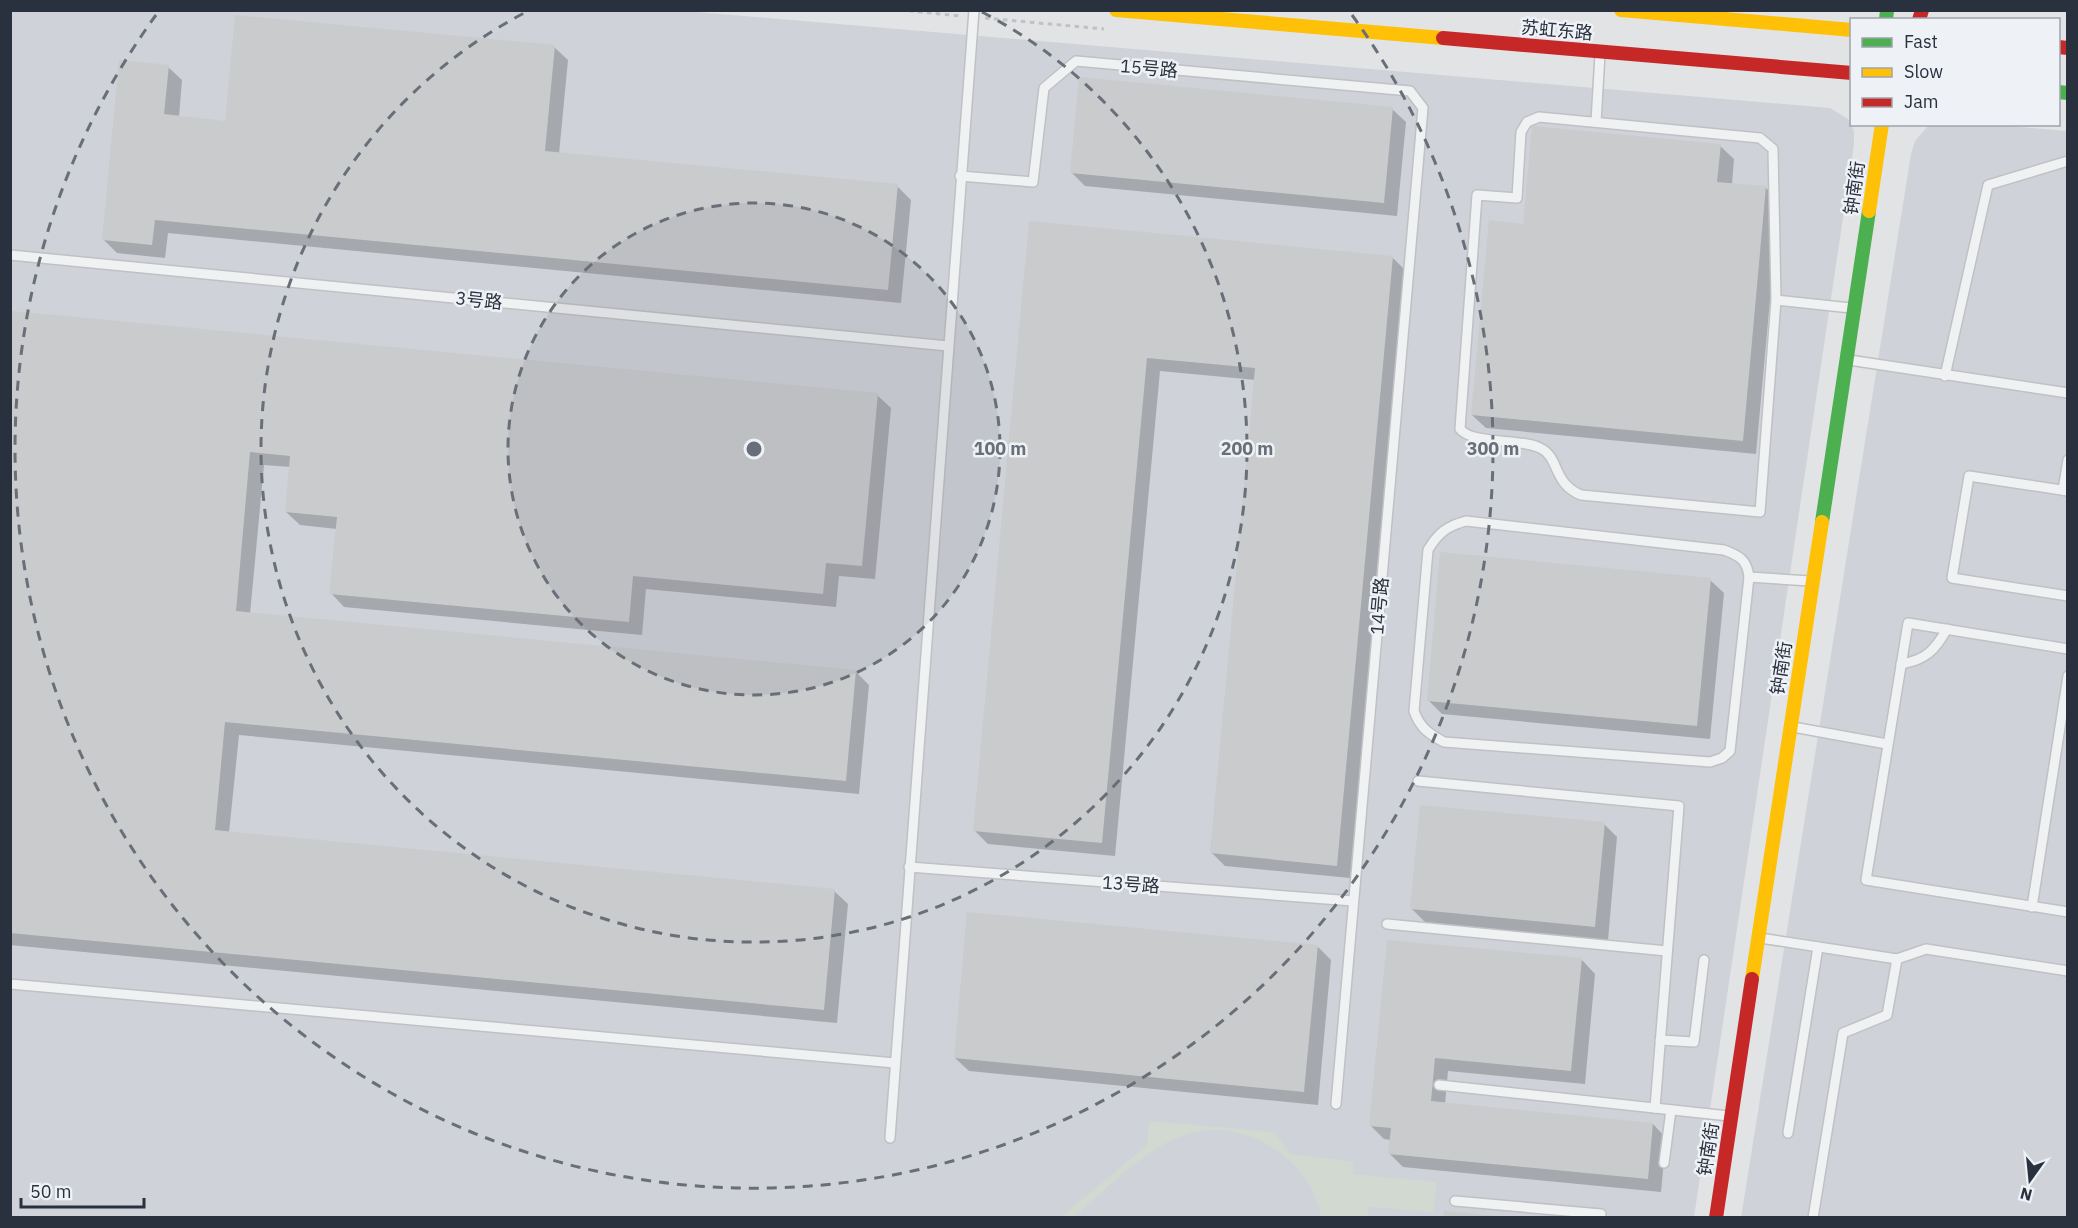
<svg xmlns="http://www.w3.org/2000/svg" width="2078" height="1228" font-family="'IBM Plex Sans','Noto Sans SC',sans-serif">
	<rect width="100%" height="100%" fill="#e1e3e5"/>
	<g fill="#cfd2d8">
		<path d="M10,11H684L1830,108L1848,119L1854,131V144L1694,1217H11Z"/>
		<path d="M1929,125H1997L2067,131V1217L1741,1218L1911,154L1915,141Z"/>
	</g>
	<path fill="#d1d9d1" d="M1149,1121L1274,1132L1290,1154L1354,1162L1353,1174L1437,1182L1433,1212L1369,1207L1368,1217H1321C1316,1189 1298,1163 1273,1148C1189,1096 1134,1166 1074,1217H1061L1147,1145Z"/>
	<g fill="#0003">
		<path d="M554,47L568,60L559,154L897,186L911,200L901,303L168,233L165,258L117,253L104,240L168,67L182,80L179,117L227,122Z"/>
		<path d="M1392,109L1406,122L1397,216L1085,186L1072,173Z"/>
		<path d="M1720,146L1734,159L1732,184L1766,188L1779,201L1756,454L1486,428L1472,415L1524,225Z"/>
		<path d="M1031,223L1393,258L1406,271L1350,878L1225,866L1212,853L1256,380L1160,371L1115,856L988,844L974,830Z"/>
		<path d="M13,313L877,395L891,408L875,579L839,576L836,607L646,589L642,635L344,607L331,593L337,529L300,525L286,512L291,467L264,465L250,614L856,672L869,685L859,794L239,735L229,833L834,891L848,904L837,1023L10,945V343Z"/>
		<path d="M1710,580L1724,593L1710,739L1442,714L1428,700Z"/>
		<path d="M1604,824L1617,837L1608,940L1425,922L1412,909Z"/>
		<path d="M1388,941L1582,960L1595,974L1585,1084L1448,1071L1445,1104L1653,1124L1666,1138L1661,1192L1403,1167L1390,1154L1391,1140L1384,1139L1371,1126Z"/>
		<path d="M1318,947L1331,960L1318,1105L969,1071L955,1058Z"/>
	</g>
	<g fill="#c9cbcd">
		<path d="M235,15L555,45L545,151L898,184L888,290L155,220L152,245L102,240L119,60L169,65L164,114L225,121Z"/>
		<path d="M1079,77L1393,107L1384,203L1070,173Z"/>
		<path d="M1532,126L1721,144L1717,182L1766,186L1743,441L1471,415L1489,220L1523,224Z"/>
		<path d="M1029,221L1393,256L1337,866L1210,853L1255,368L1147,358L1102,843L973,831Z"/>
		<path d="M12,311L878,393L862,566L826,563L823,594L633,576L629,622L329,594L337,517L285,512L290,456L250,452L236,611L856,670L846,781L225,722L215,830L835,889L824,1010L10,933Z"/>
		<path d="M1440,552L1711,578L1697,726L1427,701Z"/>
		<path d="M1420,805L1605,822L1595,927L1410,909Z"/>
		<path d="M967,912L1318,945L1304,1092L954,1058Z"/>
		<path d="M1387,940L1582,958L1571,1071L1435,1058L1431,1101L1653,1123L1648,1179L1388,1154L1391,1128L1369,1126Z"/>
		<path d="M1444,1211L1499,1216V1218H1443Z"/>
	</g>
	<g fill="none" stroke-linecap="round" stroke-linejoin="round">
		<g stroke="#bfc1c3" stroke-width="12">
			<g id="lane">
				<path d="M1539,117L1760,138L1773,149L1776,300L1760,512L1581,495C1552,483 1560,457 1540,448C1521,438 1473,445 1460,429L1477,195L1517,198L1521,132L1527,122Z"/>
				<path d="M1596,122L1600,54"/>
				<path d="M960,176L1033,182L1044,88L1076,61L1410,91L1423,108L1336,1104"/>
				<path d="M10,255L948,346"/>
				<path d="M1776,300L1851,308"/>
				<path d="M1849,360L2068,393"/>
				<path d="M1945,376L1988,185L2068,161"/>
				<path d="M2063,490L2068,460"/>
				<path d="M2068,491L1969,476L1952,578L2068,596"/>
				<path d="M1466,521L1724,550C1740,556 1747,560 1749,577L1730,751L1722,758L1710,762L1444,742C1429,734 1420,728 1414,711L1428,550C1438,533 1447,526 1466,521Z"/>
				<path d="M1749,577L1810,581"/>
				<path d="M2068,649L1908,623L1866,880L2068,912"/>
				<path d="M1901,664C1926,660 1935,650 1947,629"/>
				<path d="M1793,727L1887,744"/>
				<path d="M1418,781L1679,806L1655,1108"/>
				<path d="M909,867L1353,901"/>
				<path d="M2032,907L2068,676"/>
				<path d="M1387,924L1667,951"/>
				<path d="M1760,938L1897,959"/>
				<path d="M10,984L895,1063"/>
				<path d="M1660,1040L1694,1042L1704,960"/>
				<path d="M1439,1085L1729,1116"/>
				<path d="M1788,1133L1818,947"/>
				<path d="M890,1138L974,10"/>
				<path d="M1664,1163L1671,1110"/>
				<path d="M1455,1201L1601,1214L1600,1218"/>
				<path d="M1813,1218L1843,1033L1887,1015L1897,959L1926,949L2068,971"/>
			</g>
		</g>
		<g stroke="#bfc1c6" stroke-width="3" stroke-dasharray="4.5 4.5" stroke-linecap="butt">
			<path d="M900,10L961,16"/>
			<path d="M985,18L1104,29"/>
		</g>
		<use href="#lane" stroke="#f0f1f2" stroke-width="9"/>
		<g stroke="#4caf50" stroke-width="14">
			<path d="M1886,20L1887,10"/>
			<path d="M2058,92L2068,93"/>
			<path d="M1822,522L1869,211"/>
		</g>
		<g stroke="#ffc107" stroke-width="14">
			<path d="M1116,10L1443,38"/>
			<path d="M1621,10L1852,30"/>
			<path d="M1869,211L1882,124"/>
			<path d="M1752,979L1822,522"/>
		</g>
		<g stroke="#c62828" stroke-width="14">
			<path d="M1919,20L1922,10"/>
			<path d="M1443,38L1852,73"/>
			<path d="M2058,47L2068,48"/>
			<path d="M1716,1218L1752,979"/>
		</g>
	</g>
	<circle cx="754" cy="449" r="246" fill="#696f78" fill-opacity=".12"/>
	<g fill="none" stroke="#696f78" stroke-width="3" stroke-dasharray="10 8">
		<circle cx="754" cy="449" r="246"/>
		<path d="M982 12A493 493 0 1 1 526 12"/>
		<path d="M1352 15A739 739 0 1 1 156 15"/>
	</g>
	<g text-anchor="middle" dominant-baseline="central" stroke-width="5" stroke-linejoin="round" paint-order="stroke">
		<g font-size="18" fill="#29303e" stroke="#eef1f5">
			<text transform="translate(1557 30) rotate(5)">苏虹东路</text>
			<text transform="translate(1149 68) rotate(5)">15号路</text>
			<text transform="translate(1854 188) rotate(-82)">钟南街</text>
			<text transform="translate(479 300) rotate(6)">3号路</text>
			<text transform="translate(1379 606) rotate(-85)">14号路</text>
			<text transform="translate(1781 668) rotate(-81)">钟南街</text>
			<text transform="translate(1131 884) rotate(4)">13号路</text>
			<text transform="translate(1708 1149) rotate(-81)">钟南街</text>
		</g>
	</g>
	<circle cx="754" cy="449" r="9" fill="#696f78" stroke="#eef1f5" stroke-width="3"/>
	<g font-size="18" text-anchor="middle" font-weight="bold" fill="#696f78" stroke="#eef1f5" stroke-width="5" stroke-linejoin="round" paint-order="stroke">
		<text x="1000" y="455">100 m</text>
		<text x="1247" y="455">200 m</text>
		<text x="1493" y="455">300 m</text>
	</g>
	<rect width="2078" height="1228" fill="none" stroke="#29303e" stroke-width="24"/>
	<rect x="1850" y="18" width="210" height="108" fill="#eef1f5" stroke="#9fa4ac" stroke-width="1.5"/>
	<rect x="1862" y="38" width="30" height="9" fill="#4caf50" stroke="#9fa4ac" stroke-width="1.5"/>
	<text x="1904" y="48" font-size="18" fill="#29303e">Fast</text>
	<rect x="1862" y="68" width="30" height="9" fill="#ffc107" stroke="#9fa4ac" stroke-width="1.5"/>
	<text x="1904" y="78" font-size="18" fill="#29303e">Slow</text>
	<rect x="1862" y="98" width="30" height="9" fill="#c62828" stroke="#9fa4ac" stroke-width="1.5"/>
	<text x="1904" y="108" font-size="18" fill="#29303e">Jam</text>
	<g transform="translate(2030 1180) rotate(195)" stroke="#eef1f5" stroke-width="4.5" paint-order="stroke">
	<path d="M0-4.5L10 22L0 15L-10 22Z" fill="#29303e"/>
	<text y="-9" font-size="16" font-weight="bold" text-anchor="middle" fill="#29303e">N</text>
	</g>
	<path d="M21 1198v9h123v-9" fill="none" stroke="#29303e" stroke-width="3"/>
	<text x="30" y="1198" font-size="18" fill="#29303e" stroke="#eef1f5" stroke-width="4.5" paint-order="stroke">50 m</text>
</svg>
